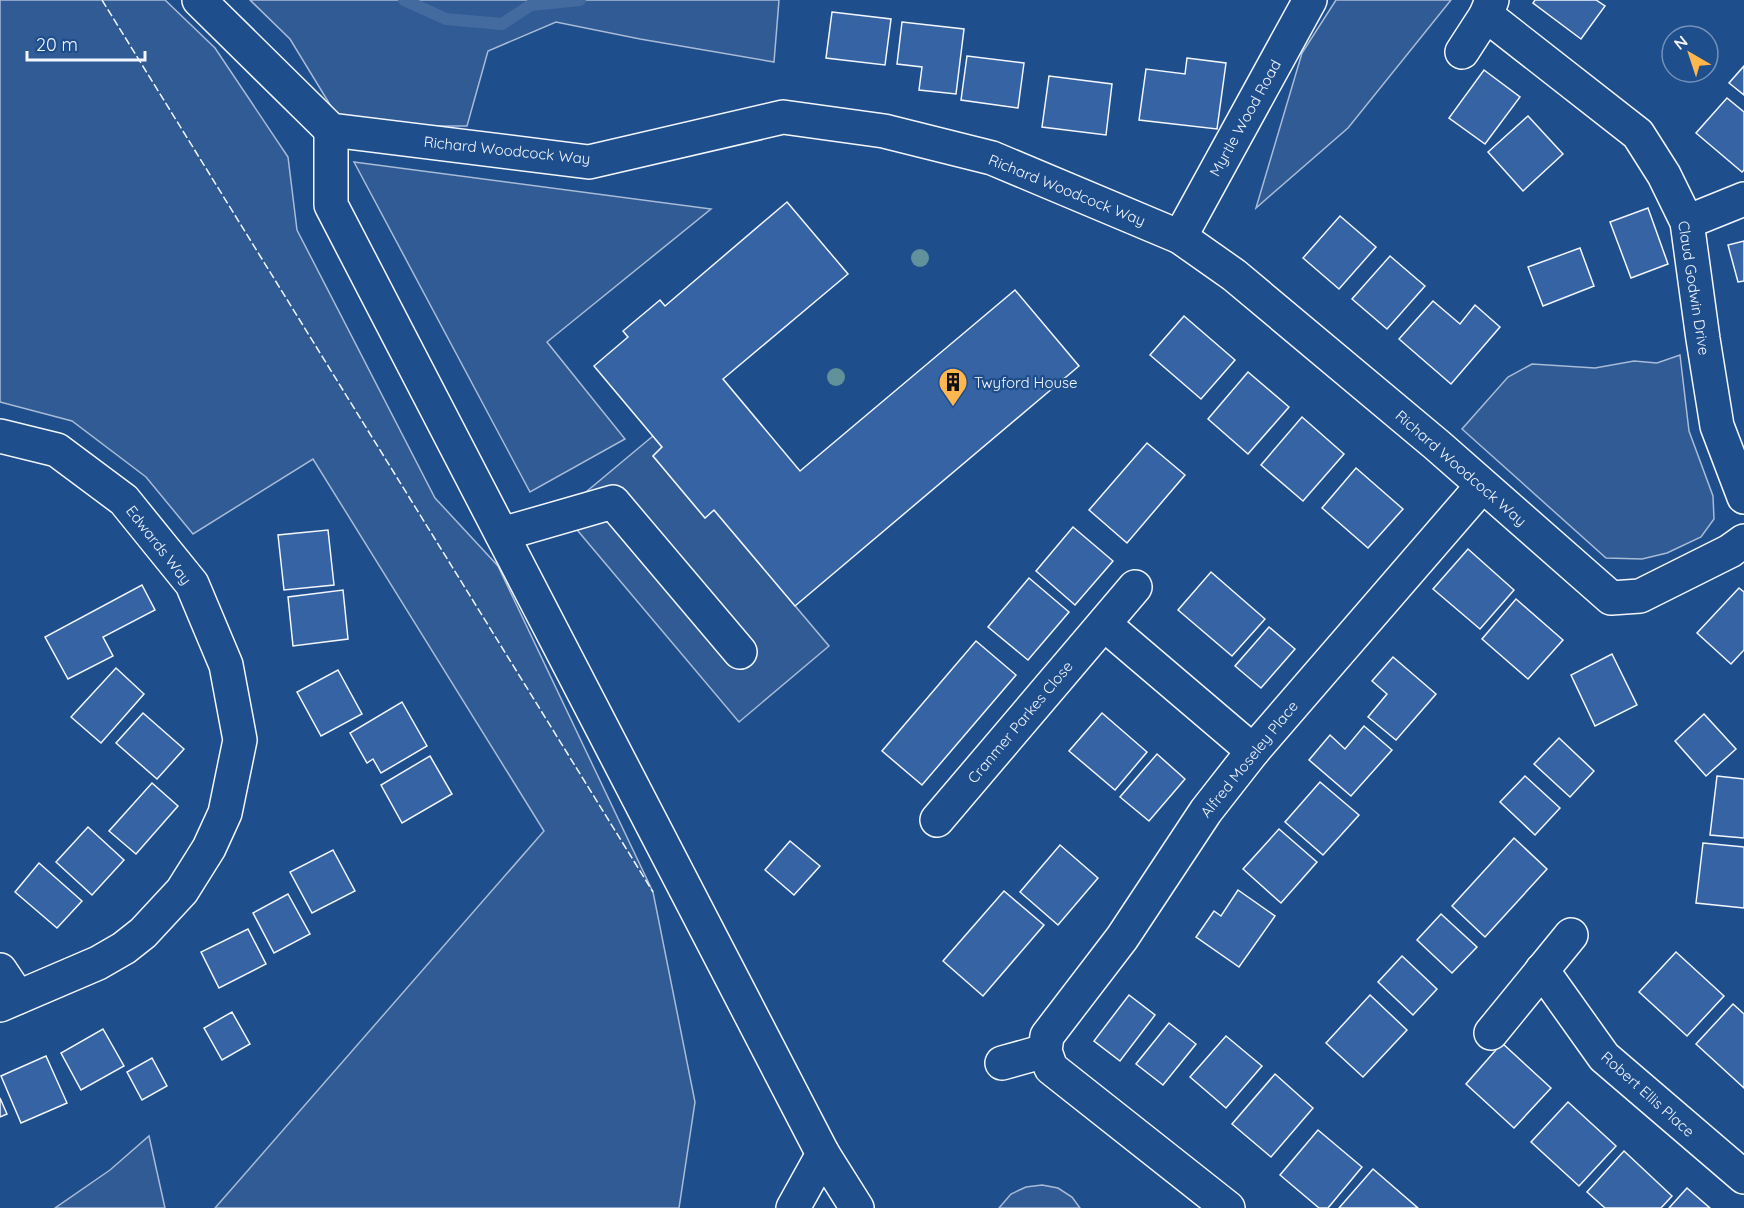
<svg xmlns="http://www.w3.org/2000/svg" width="1744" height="1208" font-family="Quicksand,sans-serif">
	<rect width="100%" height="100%" fill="#1f4e8c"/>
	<g fill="#305b95" stroke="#a8bbd7" stroke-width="1.5">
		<path d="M0,0H165L215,48L288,157L297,230L435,498L498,566L653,892L695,1102L679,1208H215L544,831L313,459L193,534L146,477L72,421L0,402Z"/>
		<path d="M250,0H779L774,62L640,39L556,22L488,51L467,126H343L290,39Z"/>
		<path d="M1336,0H1451L1348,128L1256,208L1302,53Z"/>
		<path d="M354,162L711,209L547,342L625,439L530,492Z"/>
		<path d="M1680,355L1689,431L1713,496L1714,519L1701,537L1667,553L1642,559L1606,558L1462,429L1508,377L1532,364L1595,368L1634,361L1657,363Z"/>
		<path d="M653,436L662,447L653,456L705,518L714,510L829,646L739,722L562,512Z"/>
		<path d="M149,1136L165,1208H55L110,1170Z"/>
		<path d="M1042,1185L1058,1188L1072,1197L1080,1208H999L1011,1194L1026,1187Z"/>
	</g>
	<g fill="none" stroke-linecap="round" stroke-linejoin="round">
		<path stroke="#446ba0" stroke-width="12" d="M404,0L446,19L502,24L531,5L580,0"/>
	</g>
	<g fill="#3563a3" stroke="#f2f6ff" stroke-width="1.5">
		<path d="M1535,0H1596L1605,6L1581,39L1533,3Z"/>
		<path d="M832,12L891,19L885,65L826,58Z"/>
		<path d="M902,22L964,29L956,94L919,90L922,67L897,64Z"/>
		<path d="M967,56L1024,63L1018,108L961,100Z"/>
		<path d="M1187,58L1226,63L1217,129L1139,120L1146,69L1185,74Z"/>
		<path d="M1744,66V95L1729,83Z"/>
		<path d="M1484,70L1520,97L1485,144L1449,118Z"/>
		<path d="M1049,76L1112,84L1106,135L1042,127Z"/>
		<path d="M1727,98L1744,112V170L1742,172L1696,133Z"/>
		<path d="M1528,116L1563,154L1523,191L1488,152Z"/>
		<path d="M787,202L848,274L723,379L800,471L1015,290L1079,366L795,606L714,510L705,518L653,456L662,447L594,366L628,337L623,331L660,300L665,306Z"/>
		<path d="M1648,208L1668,264L1631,278L1610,222Z"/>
		<path d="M1340,216L1376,247L1339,289L1303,258Z"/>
		<path d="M1744,241V281L1738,282L1728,245Z"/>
		<path d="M1580,248L1594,286L1543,306L1528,267Z"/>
		<path d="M1390,256L1425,286L1387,329L1352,299Z"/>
		<path d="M1433,301L1460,324L1475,305L1500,327L1451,384L1399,339Z"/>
		<path d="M1184,316L1235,360L1201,399L1150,355Z"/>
		<path d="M1248,372L1289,407L1248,454L1208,419Z"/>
		<path d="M1302,417L1344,454L1303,501L1261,465Z"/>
		<path d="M1147,443L1185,475L1127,543L1089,510Z"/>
		<path d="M1356,468L1403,509L1368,548L1322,508Z"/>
		<path d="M1073,527L1113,561L1075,605L1036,571Z"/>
		<path d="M328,530L334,585L284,590L278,535Z"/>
		<path d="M1468,549L1514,590L1480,629L1433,589Z"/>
		<path d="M1211,572L1265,619L1232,656L1178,610Z"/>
		<path d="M1029,578L1069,612L1028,660L988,627Z"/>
		<path d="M142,585L155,610L103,637L113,656L68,679L45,637Z"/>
		<path d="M1739,588L1744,592V650L1731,664L1697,633Z"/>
		<path d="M343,590L348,639L293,646L288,597Z"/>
		<path d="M1516,599L1563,640L1528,679L1482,639Z"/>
		<path d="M1269,627L1295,649L1261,688L1235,666Z"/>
		<path d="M976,641L1016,675L922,785L882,751Z"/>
		<path d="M1612,654L1637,705L1595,726L1571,675Z"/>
		<path d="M1393,657L1436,694L1396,740L1368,717L1387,694L1372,681Z"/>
		<path d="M116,668L144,694L101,743L71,717Z"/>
		<path d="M338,670L362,714L321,736L297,692Z"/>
		<path d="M402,702L427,746L381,773L373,759L367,763L350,733Z"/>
		<path d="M143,713L184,749L157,779L116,743Z"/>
		<path d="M1102,713L1147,752L1115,790L1069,751Z"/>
		<path d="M1704,714L1736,749L1706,776L1675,741Z"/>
		<path d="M1364,726L1392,750L1351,796L1309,760L1330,735L1345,749Z"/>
		<path d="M1559,738L1594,771L1570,797L1534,764Z"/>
		<path d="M1157,754L1185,779L1149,821L1120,797Z"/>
		<path d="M430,756L452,794L402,823L381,785Z"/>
		<path d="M1525,776L1560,808L1535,835L1500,802Z"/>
		<path d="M1717,776L1744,779V838L1710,835Z"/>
		<path d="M1320,782L1359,815L1323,855L1285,822Z"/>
		<path d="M152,783L178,806L136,854L109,831Z"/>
		<path d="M88,827L124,860L92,895L56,862Z"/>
		<path d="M1279,829L1317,862L1281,903L1243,869Z"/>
		<path d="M1514,838L1547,869L1485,937L1452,906Z"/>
		<path d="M790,841L820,866L794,895L765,870Z"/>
		<path d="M1703,843L1744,847V908L1696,903Z"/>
		<path d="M1060,845L1098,878L1058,925L1020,892Z"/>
		<path d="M333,850L355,891L312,913L290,872Z"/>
		<path d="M39,863L82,901L57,928L15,892Z"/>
		<path d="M1238,890L1275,916L1239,967L1196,937L1214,911L1221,916Z"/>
		<path d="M1004,891L1044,925L983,996L943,961Z"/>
		<path d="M288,894L310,934L274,953L253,913Z"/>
		<path d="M1441,914L1477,947L1452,973L1417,940Z"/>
		<path d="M248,929L266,964L219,988L201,952Z"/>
		<path d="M1676,952L1724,996L1687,1036L1639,992Z"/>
		<path d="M1402,956L1437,989L1413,1015L1378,982Z"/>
		<path d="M1129,995L1155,1015L1120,1061L1094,1041Z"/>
		<path d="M1370,995L1407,1030L1363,1077L1326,1043Z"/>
		<path d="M1733,1004L1744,1014V1088L1696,1044Z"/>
		<path d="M232,1012L250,1044L222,1060L204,1028Z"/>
		<path d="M1169,1023L1196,1044L1163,1085L1136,1064Z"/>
		<path d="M103,1029L124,1066L81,1090L61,1053Z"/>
		<path d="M1226,1036L1262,1066L1226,1108L1190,1077Z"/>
		<path d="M1502,1043L1551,1088L1514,1128L1466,1084Z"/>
		<path d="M46,1056L67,1103L21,1123L1,1076Z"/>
		<path d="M152,1058L167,1086L142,1100L127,1072Z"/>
		<path d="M1275,1074L1313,1108L1271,1157L1232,1124Z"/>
		<path d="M0,1098L7,1114L0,1117Z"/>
		<path d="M1568,1102L1616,1146L1579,1186L1531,1142Z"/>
		<path d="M1318,1130L1362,1167L1328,1208H1319L1280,1175Z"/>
		<path d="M1624,1151L1672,1196L1661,1208H1605L1587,1192Z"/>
		<path d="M1373,1169L1418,1208H1339Z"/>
		<path d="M1687,1188L1710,1208H1669Z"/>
	</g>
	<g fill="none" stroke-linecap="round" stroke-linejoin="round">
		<g stroke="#f2f6ff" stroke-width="36">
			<g id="minor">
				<path d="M199,0L331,130L589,162L783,117L884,131L992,158L1180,237L1234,275L1437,445L1611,598L1640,596L1730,551L1744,541"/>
				<path d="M1492,0L1486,15L1638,134L1664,175L1687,222L1703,339L1717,426L1744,497"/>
				<path d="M1462,52L1486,15"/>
				<path d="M331,130V205L823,1154L857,1208"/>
				<path d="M1687,222L1744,199"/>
				<path d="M1180,237L1310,0"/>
				<path d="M0,436L57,450L124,500L192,584L226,665L240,740L225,813L209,848L182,891L143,933L124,948L98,963L0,1005"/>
				<path d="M502,534L613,502L740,652"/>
				<path d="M1104,624L1253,751"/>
				<path d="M937,820L1135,587"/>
				<path d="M0,970L18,997"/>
				<path d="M1542,970L1604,1057L1744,1177"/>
				<path d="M1491,1033L1571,935"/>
				<path d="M1002,1063L1045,1051"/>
				<path d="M793,1208L823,1154"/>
				<path d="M1228,1208L1051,1068L1045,1051L1047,1036L1122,938L1206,811L1253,751L1482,486"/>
			</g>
		</g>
		<use href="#minor" stroke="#1f4e8c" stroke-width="33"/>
		<path stroke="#f2f6ff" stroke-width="1.5" stroke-dasharray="8 3" stroke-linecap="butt" d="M102,0L653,892"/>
	</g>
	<g fill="#61919a">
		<circle cx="920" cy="258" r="9"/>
		<circle cx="836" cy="377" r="9"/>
	</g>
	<defs>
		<g id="building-pin" transform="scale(1.5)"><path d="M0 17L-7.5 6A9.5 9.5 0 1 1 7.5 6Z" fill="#ffb74d" stroke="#1f4e8c"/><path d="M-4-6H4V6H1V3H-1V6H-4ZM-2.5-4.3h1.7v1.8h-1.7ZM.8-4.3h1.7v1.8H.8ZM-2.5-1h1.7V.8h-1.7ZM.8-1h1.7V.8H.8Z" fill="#111"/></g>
	</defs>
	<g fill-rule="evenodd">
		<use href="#building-pin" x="953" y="382"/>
	</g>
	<g text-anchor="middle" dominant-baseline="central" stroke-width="4.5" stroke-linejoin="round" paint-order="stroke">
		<g font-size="15" fill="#f2f6ff" stroke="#1f4e8c">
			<text transform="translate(1245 118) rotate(-61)">Myrtle Wood Road</text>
			<text transform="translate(507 150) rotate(6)">Richard Woodcock Way</text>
			<text transform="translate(1067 190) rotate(22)">Richard Woodcock Way</text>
			<text transform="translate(1694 288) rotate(81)">Claud Godwin Drive</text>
			<text transform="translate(1461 468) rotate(41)">Richard Woodcock Way</text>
			<text transform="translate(159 545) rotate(52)">Edwards Way</text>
			<text transform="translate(1020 722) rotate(-50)">Cranmer Parkes Close</text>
			<text transform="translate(1249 759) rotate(-51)">Alfred Moseley Place</text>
			<text transform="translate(1648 1094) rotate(42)">Robert Ellis Place</text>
		</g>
		<g font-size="15" fill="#f2f6ff" stroke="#1f4e8c" text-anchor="start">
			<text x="974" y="382">Twyford House</text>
		</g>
	</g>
	<g transform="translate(1690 54) rotate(321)"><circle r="28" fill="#1f4e8c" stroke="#7391ba" stroke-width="1.5"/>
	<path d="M0-4.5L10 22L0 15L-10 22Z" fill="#ffb74d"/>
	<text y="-9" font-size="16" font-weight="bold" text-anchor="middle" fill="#f2f6ff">N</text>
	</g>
	<path d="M27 51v9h118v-9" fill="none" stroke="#f2f6ff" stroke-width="3"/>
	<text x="36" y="51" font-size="18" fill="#f2f6ff" stroke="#1f4e8c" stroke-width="4.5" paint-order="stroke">20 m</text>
</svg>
